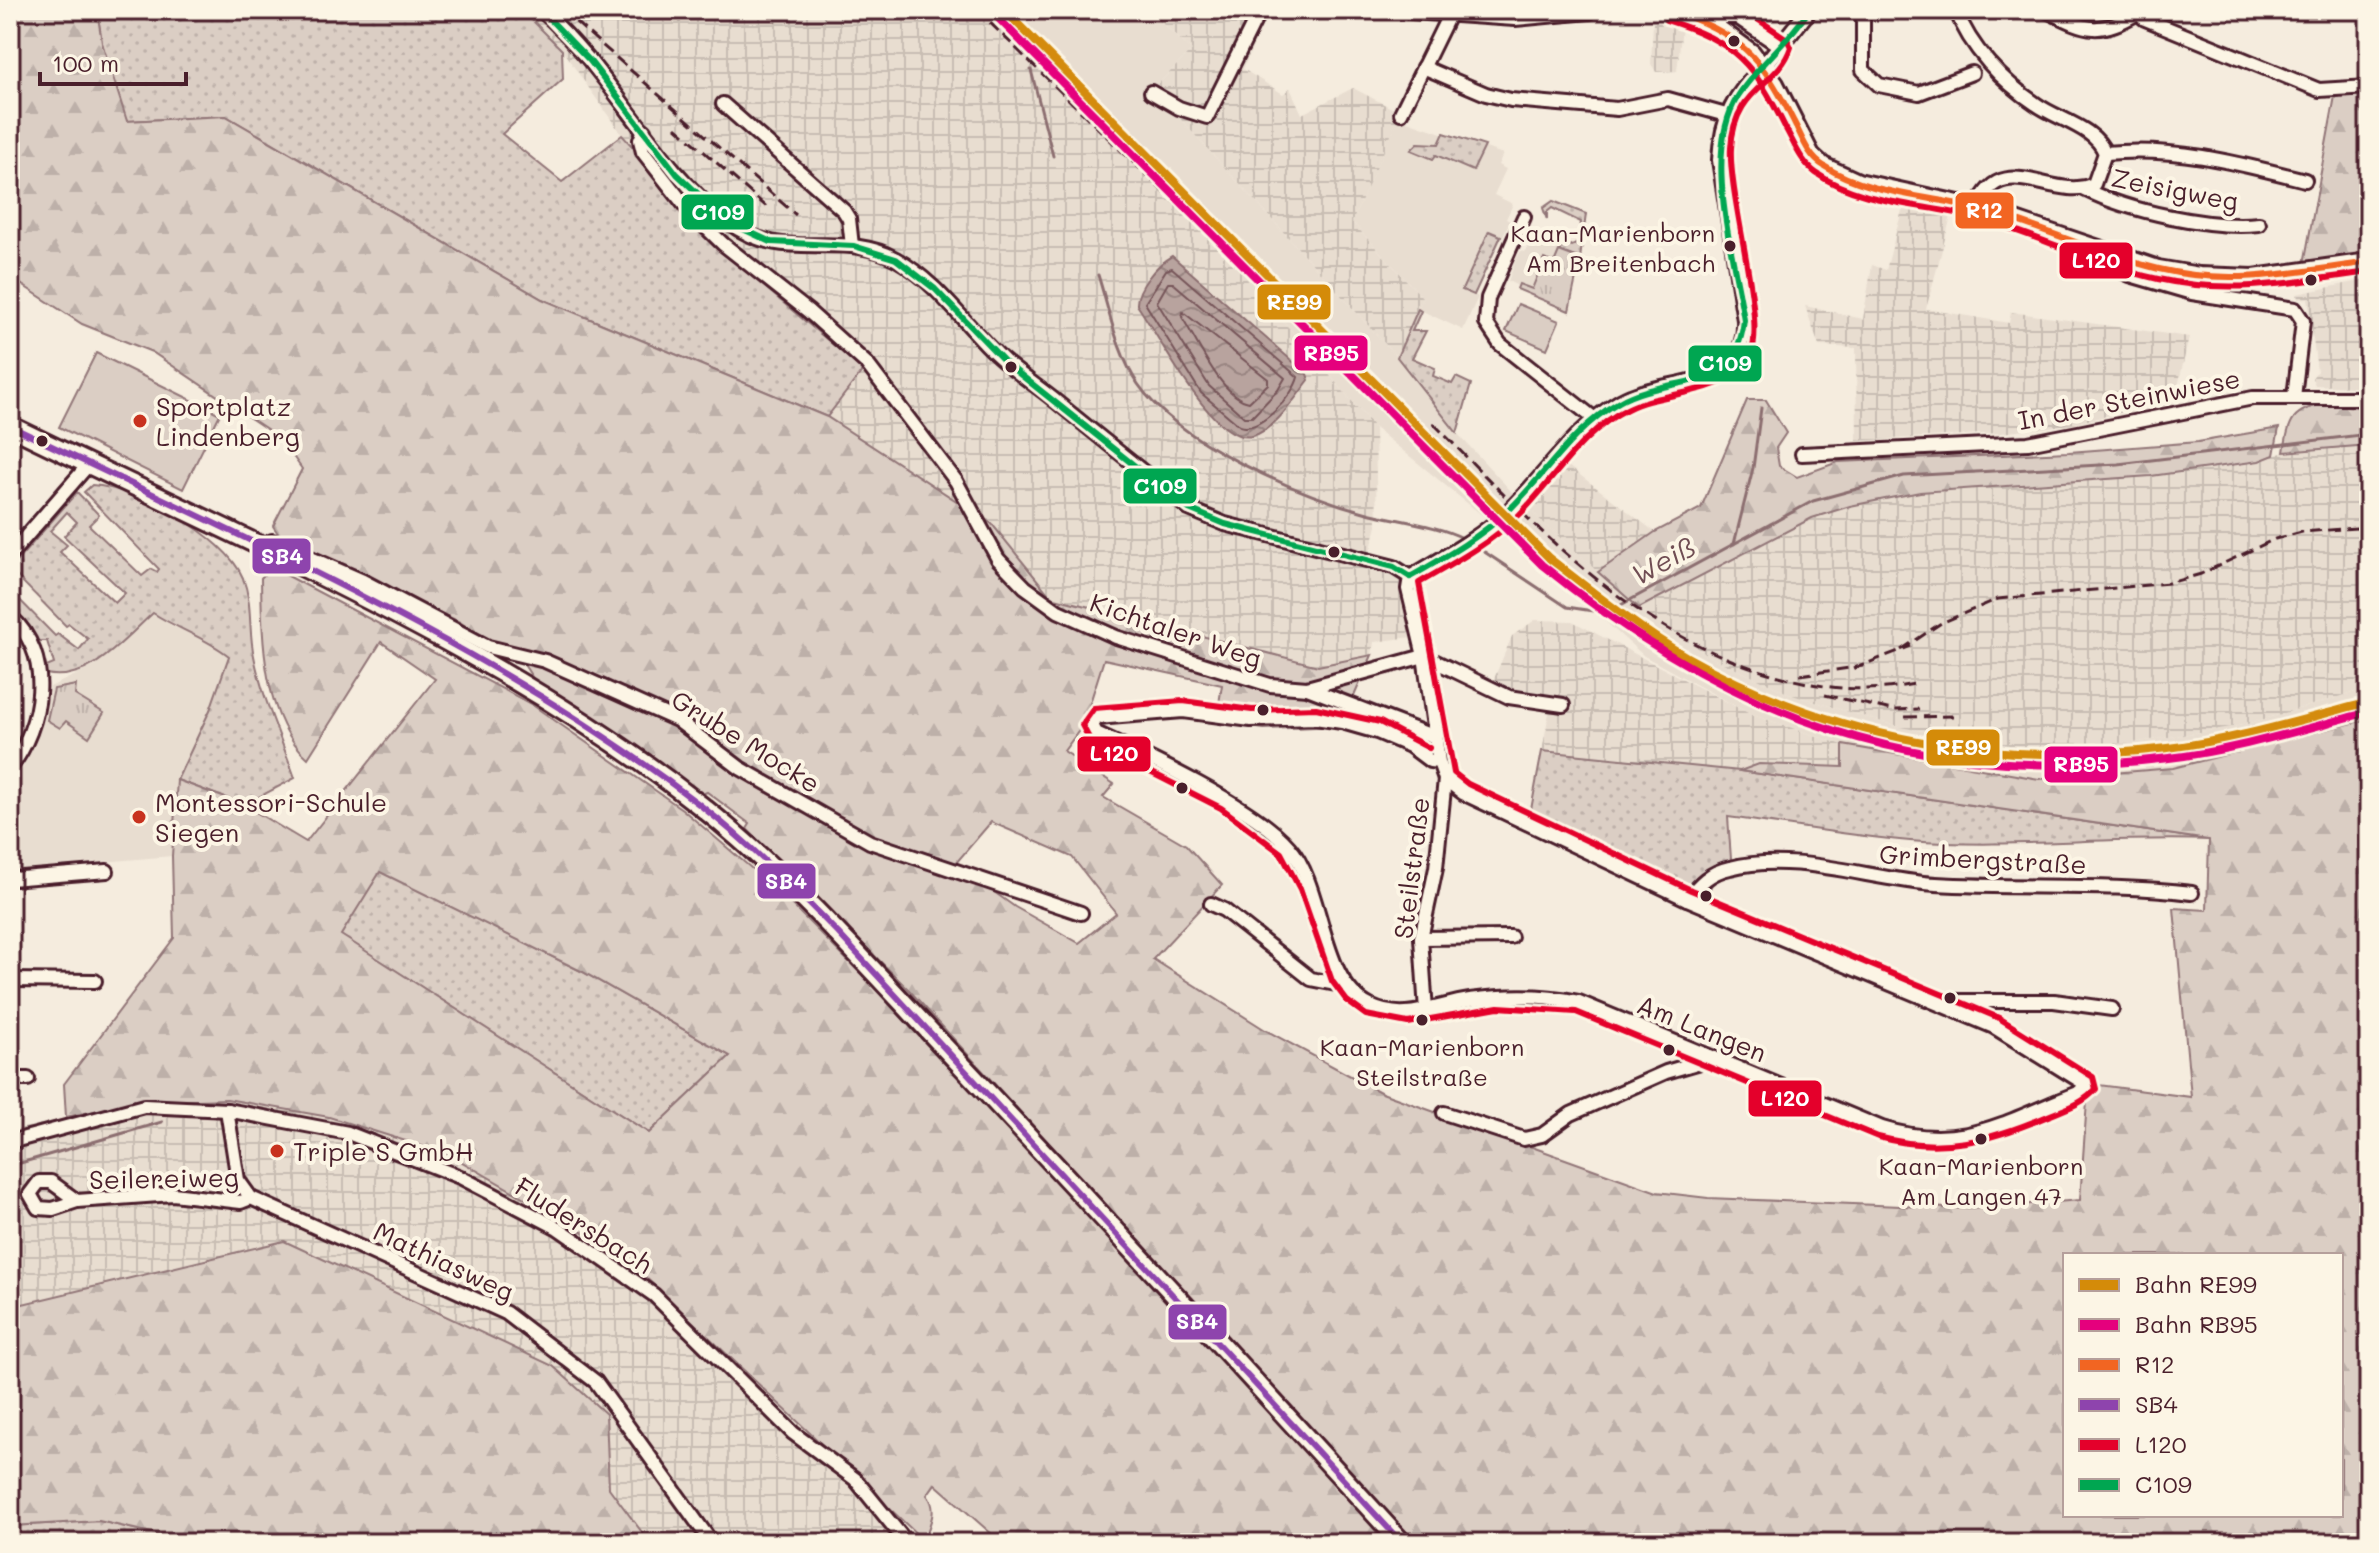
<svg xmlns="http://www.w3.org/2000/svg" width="2379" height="1553" font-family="Mali,sans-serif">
	<defs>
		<pattern id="industrial-grid" width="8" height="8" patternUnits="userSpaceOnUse" patternTransform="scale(2)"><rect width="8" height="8" fill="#e8ddd0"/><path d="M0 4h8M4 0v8" fill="none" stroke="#c8bdb3"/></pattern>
		<pattern id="grass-dots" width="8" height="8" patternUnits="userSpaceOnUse" patternTransform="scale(2)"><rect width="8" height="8" fill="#dbcec4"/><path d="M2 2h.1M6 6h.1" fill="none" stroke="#bdb0a9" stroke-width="1.8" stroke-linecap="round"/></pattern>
		<pattern id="forest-firs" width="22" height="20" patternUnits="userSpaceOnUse" patternTransform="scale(2)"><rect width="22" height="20" fill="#dbcec4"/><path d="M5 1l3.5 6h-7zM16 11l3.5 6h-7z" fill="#bdb0a9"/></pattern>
		<pattern id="park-tufts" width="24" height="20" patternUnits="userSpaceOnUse" patternTransform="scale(2)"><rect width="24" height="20" fill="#dbcec4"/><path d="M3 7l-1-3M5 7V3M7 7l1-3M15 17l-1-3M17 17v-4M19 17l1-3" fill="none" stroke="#bdb0a9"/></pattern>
		<pattern id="water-waves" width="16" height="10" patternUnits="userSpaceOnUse" patternTransform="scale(2)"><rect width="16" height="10" fill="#b8a39e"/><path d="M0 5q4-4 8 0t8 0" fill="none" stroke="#988481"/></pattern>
	</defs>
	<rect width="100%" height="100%" fill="#f5ecde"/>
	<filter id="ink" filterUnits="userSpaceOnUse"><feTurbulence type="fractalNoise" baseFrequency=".0125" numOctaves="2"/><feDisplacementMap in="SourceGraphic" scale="16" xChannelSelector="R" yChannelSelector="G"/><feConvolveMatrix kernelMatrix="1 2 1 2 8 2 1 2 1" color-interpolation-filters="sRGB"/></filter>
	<g filter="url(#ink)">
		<g fill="#e8ddd0">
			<path d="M989,10H1147L1192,50L1153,89L1397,357L1457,433L1525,506L1639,608L1710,657L1792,695L1899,727L2021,747L2133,743L2244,725L2369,688V719L2173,768L2039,779L1843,745L1750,714L1644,656L1531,555L1375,428L1260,294Z"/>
			<path d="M1398,118L1503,154L1498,165L1506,169L1494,195L1513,204L1506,219L1510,221L1475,295L1478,297L1463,330L1418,309L1423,298L1352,222Z"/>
			<path d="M1532,239L1580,259L1569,311L1508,281L1516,259L1521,251L1525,252Z"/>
			<path d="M153,613L174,627L206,637L229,656L210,710L177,780L172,856L10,870V783L23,767L42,726L50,687L94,666Z"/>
		</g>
		<g fill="url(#industrial-grid)">
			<path d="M522,10H989L1154,171L1375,428L1377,526L1368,560L1410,577L1419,636L1374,642L1372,655L1318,666L1051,597L992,524L827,417L863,370L748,273L622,135L562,50Z"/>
			<path d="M1147,10H1269L1243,69L1283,94L1290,88L1302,114L1353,88L1401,113L1352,222L1423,298L1397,357L1153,89L1192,50Z"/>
			<path d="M1653,22H1675L1682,27L1677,71L1656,72L1651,64Z"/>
			<path d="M1905,199L1953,209L1926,309L2009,323L2011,312L2189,337L2175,400L2072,424L2001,433L1857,441L1856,348L1819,346L1805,306L1863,319L1872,265L1886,270Z"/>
			<path d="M2369,279V388L2315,385L2312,378L2317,371L2308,298L2298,299L2297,294Z"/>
			<path d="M2369,445V688L2244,725L2133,743L2021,747L1899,727L1792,695L1710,657L1639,608L1812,518L1850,506L1919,492L2151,476L2259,461L2284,452Z"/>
			<path d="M1564,463L1655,532L1598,572L1525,506Z"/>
			<path d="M1535,620L1572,621L1750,714L1843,745V767L1759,764L1740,771L1542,751L1549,713L1488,693L1512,636Z"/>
			<path d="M227,1099L329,1117L450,1155L621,1254L921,1543H650L609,1488L606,1414L553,1366L284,1241L10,1307V1131L139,1102Z"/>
		</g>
		<g fill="url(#grass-dots)" stroke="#927678" stroke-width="2" fill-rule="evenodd">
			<path d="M97,10H522L562,50L563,79L502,134L562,182L622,135L748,273L863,370L827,417L542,299L226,116L126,121L102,43Z"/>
			<path d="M1444,133L1485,146L1473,171L1436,155L1433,159L1411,150L1418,143L1439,144Z"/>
			<path d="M1553,201L1586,214L1580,259L1560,252L1564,243L1572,246L1578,243L1581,222L1552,208L1547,212V220L1543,208Z"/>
			<path d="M1489,231L1501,236L1474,295L1462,290Z"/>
			<path d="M1418,309L1421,311L1412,331H1426L1412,358L1435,368L1433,376L1452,384L1456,377L1471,384L1457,433L1397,357Z"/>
			<path d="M92,485C137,488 225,535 243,578C253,604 248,630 254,656C262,697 281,738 295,778L244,805L177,780L210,710L229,656C205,637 179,630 153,613C123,640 90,683 46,674L44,668L54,664L47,641H36L10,604V590L55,636L58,634L79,650L88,639L69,624L66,626L16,575L10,580V569L77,492L99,515L89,525L142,576L151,569L157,572L159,569L84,492ZM67,512L77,522L64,536L125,593L115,603L60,552L67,545L50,531Z"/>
			<path d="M1542,751L1740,771L2209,840C2110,836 2010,849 1910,841C1850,836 1789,825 1728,817L1732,873L1713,881L1701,913L1527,831Z"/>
			<path d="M380,871L583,972L730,1056L649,1133L340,935Z"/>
			<path d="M99,1521L196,1543H10V1526Z"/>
		</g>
		<g fill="url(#forest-firs)" stroke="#927678" stroke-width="2" fill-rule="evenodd">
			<path d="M10,10H97L102,43L127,121L226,116L542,299L827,417L992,524L1051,597L1318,666L1372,655L1341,726L1264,729L1216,722L1222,685L1104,659L1083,725L1064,751L1114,784L1103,797L1186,845L1222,885L1153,959L1267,1031L1382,1093L1657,1192L1708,1198L1972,1209L2080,1200L2087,1101L2099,1085L2191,1097L2174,908L2207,910L2209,840L1740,771L1759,764L1843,767V745L2039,779L2173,768L2369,719V1543H1413L910,991L747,829L750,824L707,792L702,794L649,754L534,680L523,663L526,652L478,636L460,622L279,535L273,526L302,469L280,438L152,352L82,324L10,277ZM991,822L1072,857L1116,913L1079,943L1015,907L955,864ZM2065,1255H2341V1515H2065Z"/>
			<path d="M2369,92V255L2304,264L2335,96Z"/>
			<path d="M1747,400H1766L1786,433L1776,448L1779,466L1797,477L1838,462L2069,452L2198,442L2279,428L2274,455L2259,461L2151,476L1920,492L1850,506L1812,518L1639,608L1598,572L1655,532L1701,508Z"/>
			<path d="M2326,404L2369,408V445L2284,452C2289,420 2292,409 2326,404Z"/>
			<path d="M271,567L531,704L682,809L778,891L931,1044L1392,1543H1002L935,1484L927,1495C939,1510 929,1525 924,1541L621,1254L450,1155L329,1117L227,1099L139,1102L66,1117L64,1084L174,938L172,856L177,780L244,805L306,842L435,679L381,642L308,758C262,718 262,636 261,578ZM380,872L583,972L730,1056L649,1133L341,935Z"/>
			<path d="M284,1241L553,1366L606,1414L609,1488L650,1543H196L99,1521L10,1526V1307Z"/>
		</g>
		<g fill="url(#park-tufts)" stroke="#927678" stroke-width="2">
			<path d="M1559,251L1580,259L1569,311L1517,289L1519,284L1532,289L1544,259L1554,263Z"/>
			<path d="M76,685L75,695L104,713L89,737L66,721L60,728L47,720L54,689Z"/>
		</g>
		<g fill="#dbcec4" stroke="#927678" stroke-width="2">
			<path d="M1518,304L1559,321L1547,349L1506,331Z"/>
			<path d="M96,353L220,414L183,489L59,427Z"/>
		</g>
		<path fill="url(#water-waves)" stroke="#8c6e70" stroke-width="2" d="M1172,256L1307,374L1309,380C1295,398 1275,430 1252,436C1213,446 1157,332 1137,305C1136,289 1157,264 1172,256Z"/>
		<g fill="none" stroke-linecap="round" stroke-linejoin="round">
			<g stroke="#765459" stroke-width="2">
				<path d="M1172,268L1298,377C1294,395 1260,433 1240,426L1201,393L1145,303L1166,270Z"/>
				<path d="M1168,283H1173L1285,378L1278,390L1252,417H1244L1209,386L1157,302Z"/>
				<path d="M1183,312L1268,379V384L1249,402C1222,398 1197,341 1182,317Z"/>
			</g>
			<g stroke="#8c6e70" stroke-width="3">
				<path d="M1031,70L1053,156"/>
				<path d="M1098,275C1109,310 1117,353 1138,384C1178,443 1297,494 1364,512C1397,521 1435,524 1465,539"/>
				<path d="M1471,543L1567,607L1606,613L1813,501L1904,476L2118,464L2369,434"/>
				<path d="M1734,544L1753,468L1761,408"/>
				<path d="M10,1166L162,1122"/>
			</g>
			<g stroke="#4a1f2b" stroke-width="18">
				<g id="minor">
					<path d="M541,10C613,72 653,165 728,222C786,266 840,228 896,259C935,281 961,319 992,350C1010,368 1033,383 1053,399C1098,436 1144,472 1189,509L1225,524L1394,567L1410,577"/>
					<path d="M1863,10V70L1879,85L1919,93L1972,73"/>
					<path d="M1956,10C1970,48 2003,82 2036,104C2058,120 2095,127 2105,153L2094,184C2054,203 2001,147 1977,208"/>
					<path d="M2045,10C2089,32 2099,36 2141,11"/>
					<path d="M2134,10L2145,19L2319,90L2369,87"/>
					<path d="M1712,24L1719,17H1737L1781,47"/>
					<path d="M1423,67L1486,94L1511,100L1617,109L1668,99L1726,115"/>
					<path d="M1151,92L1179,108L1207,117L1260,10"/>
					<path d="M723,104L844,211L849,219L852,246"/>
					<path d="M1401,113L1449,15"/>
					<path d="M644,130L640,140L643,152L690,212L723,244L808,311L867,364L956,481L998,559L1025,587L1058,611L1116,637L1270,685L1307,688L1424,656"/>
					<path d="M2105,153C2175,146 2238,163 2305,180"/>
					<path d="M2084,189C2128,211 2210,229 2259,224"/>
					<path d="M1524,217L1488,298L1486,323L1500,344L1596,420"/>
					<path d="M2095,249L2100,261L2130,275L2192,293L2295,309L2303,321L2294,397"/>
					<path d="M1802,454L2028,443L2253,398H2369"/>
					<path d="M266,552L272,541L363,581L488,647L545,661L677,720L740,768L870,842L1081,913"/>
					<path d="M10,555L89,464"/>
					<path d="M10,616C55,656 43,725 10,768"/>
					<path d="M1424,656L1509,697L1563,705"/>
					<path d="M1307,688L1435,737"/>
					<path d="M1439,762L1430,761L1410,746L1377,732L1342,722L1315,718L1251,720L1183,711L1097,718L1092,725L1096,733C1146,756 1255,807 1289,847C1325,888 1319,981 1370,1006C1405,1023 1435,1005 1470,1000C1505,995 1545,995 1579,1002L1882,1128C1962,1153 2005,1121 2078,1093L2087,1085L1994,1027L1687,899L1463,793L1445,779L1439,762L1424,656L1408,589L1410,577C1444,557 1483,536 1511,508C1546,474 1578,425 1620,401C1666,375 1747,393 1744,320L1719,160C1721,119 1734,93 1764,66"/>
					<path d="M10,879L107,871"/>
					<path d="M1687,899C1699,884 1710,872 1730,868C1796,851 1870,880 1936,884C2021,889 2107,883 2192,893"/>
					<path d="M1211,904L1224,910L1311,979L1346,986"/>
					<path d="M1421,938L1511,937"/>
					<path d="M10,980L95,981"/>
					<path d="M1942,1005L1948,1001H2054L2112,1009"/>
					<path d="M1426,1011L1421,938L1436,868L1445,779"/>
					<path d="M10,1079H28"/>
					<path d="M227,1110L238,1180L251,1198L506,1313L596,1382L712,1543"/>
					<path d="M1444,1113L1524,1139L1542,1135L1571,1114L1666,1072L1714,1058"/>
					<path d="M10,1142L144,1106L227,1110L348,1133L460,1177L558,1228L654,1295L793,1433L855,1479L907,1543"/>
					<path d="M39,1182H51L77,1201L53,1209L38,1208L30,1194Z"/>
					<path d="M77,1201L173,1194L241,1202L251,1198"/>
				</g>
			</g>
			<g stroke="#4a1f2b" stroke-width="20">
				<path id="tertiary" d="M1764,66L1809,10"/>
			</g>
			<g stroke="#4a1f2b" stroke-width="22">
				<g id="secondary">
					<path d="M1412,10L1515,17L1589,10"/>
					<path d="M1669,10L1712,24L1752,53L1775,84L1811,155L1823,166L1858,182L1977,208L2158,269L2199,276L2254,278L2369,262"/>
				</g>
			</g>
			<g stroke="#4a1f2b" stroke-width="24">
				<path id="primary" d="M10,426C242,540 497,645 701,806C798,883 880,980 965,1069C1112,1226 1257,1384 1402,1543"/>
			</g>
			<use href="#minor" stroke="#fcf5e5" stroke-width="12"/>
			<use href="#tertiary" stroke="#fcf5e5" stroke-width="14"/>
			<use href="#secondary" stroke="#fcf5e5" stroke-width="16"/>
			<use href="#primary" stroke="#fcf5e5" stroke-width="18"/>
			<g stroke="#4a1f2b" stroke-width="3" stroke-dasharray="12 6" stroke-linecap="butt">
				<path d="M562,10L796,215"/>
				<path d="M977,10L1359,383L1444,453"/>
				<path d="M676,127L770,210"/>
				<path d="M1433,423C1532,523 1626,629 1765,672C1816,688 1862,694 1915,684"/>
				<path d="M1901,650L1941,623L1998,599L2169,583L2201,574L2275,539L2302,532L2369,527"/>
				<path d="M1853,669L1911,646"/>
				<path d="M1800,675L1863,666"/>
				<path d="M1825,695L1892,710L1919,709"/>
				<path d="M2367,696L2369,695"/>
				<path d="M1905,717L1957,716"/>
			</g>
			<g stroke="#fcf5e5" stroke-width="12">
				<g id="bus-1">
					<path d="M1412,10L1515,17L1589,10"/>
					<path d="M1669,10C1740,33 1761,56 1794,122C1802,137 1808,157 1824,166C1867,194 1926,195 1975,208C2037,224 2096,254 2159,269C2229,286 2299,272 2369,262"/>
				</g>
			</g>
			<g stroke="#fcf5e5" stroke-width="12">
				<path id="bus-2" d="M10,426C246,540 491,644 700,805C749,843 794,888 838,933L1402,1543"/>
			</g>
			<g stroke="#fcf5e5" stroke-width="12">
				<g id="bus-3">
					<path d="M1666,20C1736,42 1754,64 1786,129C1795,145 1801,162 1816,173C1859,204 1924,204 1974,217C2036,234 2095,265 2158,279C2229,295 2298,282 2369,272"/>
					<path d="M1429,748L1380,722L1316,708L1252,710L1183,701L1094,708L1082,725L1091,742L1221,808L1281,853L1300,889L1332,981L1347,1001L1366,1015L1408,1023L1498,1007L1576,1012L1878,1137C1940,1154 1990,1141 2048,1116C2065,1109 2083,1104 2096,1089L2093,1077L1999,1018L1691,890L1468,784L1454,773L1419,583C1454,563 1491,543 1519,515C1554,480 1582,431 1627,409C1666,389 1729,398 1751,353C1766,321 1728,195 1731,148C1734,86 1778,87 1791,47L1787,39L1744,10"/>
				</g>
			</g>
			<g stroke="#fcf5e5" stroke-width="12">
				<g id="bus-4">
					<path d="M541,10L590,61L677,174L728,222L771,242L854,246L896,259L935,289L1006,363L1189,509L1225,524L1394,567L1410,577"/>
					<path d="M1410,577C1445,557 1481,537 1511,508C1546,474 1574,427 1619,402C1670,373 1736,397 1744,320C1734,255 1702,153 1738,96C1758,65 1789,42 1809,10"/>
				</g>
			</g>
			<use href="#bus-1" stroke="#f26522" stroke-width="6"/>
			<use href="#bus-2" stroke="#8e44ad" stroke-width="6"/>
			<use href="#bus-3" stroke="#e4002b" stroke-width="6"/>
			<use href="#bus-4" stroke="#00a651" stroke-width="6"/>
			<g stroke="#fcf5e5" stroke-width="14">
				<path id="rail-1" d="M1004,10L1549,558C1594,593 1638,628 1687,657C1835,741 2000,768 2168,748C2236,740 2303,719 2369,702"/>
			</g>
			<g stroke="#fcf5e5" stroke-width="14">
				<path id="rail-2" d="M997,17L1542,565C1734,720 1921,788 2169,758C2236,750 2303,729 2369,712"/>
			</g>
			<use href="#rail-1" stroke="#d48b09" stroke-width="8"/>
			<use href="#rail-2" stroke="#e5007d" stroke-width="8"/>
		</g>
	</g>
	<g fill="#4a1f2b" stroke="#fcf5e5" stroke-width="3">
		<circle cx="1734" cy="41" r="7"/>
		<circle cx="1730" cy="246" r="7"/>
		<circle cx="2311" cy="280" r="7"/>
		<circle cx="1011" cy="367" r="7"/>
		<circle cx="42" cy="441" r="7"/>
		<circle cx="1334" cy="552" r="7"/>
		<circle cx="1263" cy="710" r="7"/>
		<circle cx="1182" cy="788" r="7"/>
		<circle cx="1706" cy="896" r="7"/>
		<circle cx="1950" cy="998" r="7"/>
		<circle cx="1422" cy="1020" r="7"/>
		<circle cx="1669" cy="1050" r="7"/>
		<circle cx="1981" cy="1139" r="7"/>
	</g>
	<g fill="#c8321e" stroke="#fcf5e5" stroke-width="3">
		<circle cx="140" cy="421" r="8"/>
		<circle cx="139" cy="817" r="8"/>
		<circle cx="277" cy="1151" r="8"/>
	</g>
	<g text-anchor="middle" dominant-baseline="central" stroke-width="8" stroke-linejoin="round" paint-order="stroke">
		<g font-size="24" fill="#4a1f2b" stroke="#fcf5e5">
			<text x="1715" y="232" text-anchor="end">Kaan-Marienborn<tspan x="1715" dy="30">Am Breitenbach</tspan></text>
			<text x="1422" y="1046">Kaan-Marienborn<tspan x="1422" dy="30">Steilstraße</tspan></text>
			<text x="1981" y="1165">Kaan-Marienborn<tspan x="1981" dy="30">Am Langen 47</tspan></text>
		</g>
		<g font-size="26" fill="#4a1f2b" stroke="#fcf5e5">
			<text transform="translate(2175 189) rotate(11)">Zeisigweg</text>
			<text transform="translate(2129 399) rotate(-11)">In der Steinwiese</text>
			<text transform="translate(1176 630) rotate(19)">Kichtaler Weg</text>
			<text transform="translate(746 741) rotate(32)">Grube Mocke</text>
			<text transform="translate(1983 859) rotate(3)">Grimbergstraße</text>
			<text transform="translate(1411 868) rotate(-83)">Steilstraße</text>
			<text transform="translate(1702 1028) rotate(22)">Am Langen</text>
			<text transform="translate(164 1178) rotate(-1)">Seilereiweg</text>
			<text transform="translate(584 1225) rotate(32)">Fludersbach</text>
			<text transform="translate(444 1261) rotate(25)">Mathiasweg</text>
		</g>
		<g font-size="26" fill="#4a1f2b" stroke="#fcf5e5" text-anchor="start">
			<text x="156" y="406">Sportplatz<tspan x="156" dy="30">Lindenberg</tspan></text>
			<text x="155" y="802">Montessori-Schule<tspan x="155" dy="30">Siegen</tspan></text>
			<text x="293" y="1151">Triple S GmbH</text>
		</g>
		<g font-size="28" font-style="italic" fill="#704d53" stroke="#fcf5e5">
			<text transform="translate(1663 560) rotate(-29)">Weiß</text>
		</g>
	</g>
	<g stroke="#fcf5e5" stroke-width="3">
		<rect x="1954" y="191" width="61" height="39" rx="8" fill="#f26522"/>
		<rect x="680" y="193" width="75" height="38" rx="8" fill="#00a651"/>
		<rect x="2058" y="241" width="76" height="39" rx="8" fill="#e4002b"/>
		<rect x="1256" y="283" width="76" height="38" rx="8" fill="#d48b09"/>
		<rect x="1293" y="334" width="76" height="38" rx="8" fill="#e5007d"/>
		<rect x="1687" y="344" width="76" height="39" rx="8" fill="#00a651"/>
		<rect x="1122" y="467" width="76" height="38" rx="8" fill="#00a651"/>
		<rect x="251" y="537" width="61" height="38" rx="8" fill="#8e44ad"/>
		<rect x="1925" y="728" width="76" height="39" rx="8" fill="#d48b09"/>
		<rect x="1076" y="735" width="76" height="38" rx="8" fill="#e4002b"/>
		<rect x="2043" y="745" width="76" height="39" rx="8" fill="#e5007d"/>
		<rect x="756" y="862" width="61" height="38" rx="8" fill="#8e44ad"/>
		<rect x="1747" y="1079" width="76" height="39" rx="8" fill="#e4002b"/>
		<rect x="1167" y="1303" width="61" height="38" rx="8" fill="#8e44ad"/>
	</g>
	<g font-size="22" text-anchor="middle" font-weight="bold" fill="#fff">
		<text x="1984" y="218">R12</text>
		<text x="718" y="220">C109</text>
		<text x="2096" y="268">L120</text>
		<text x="1294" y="310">RE99</text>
		<text x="1331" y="361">RB95</text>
		<text x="1725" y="371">C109</text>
		<text x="1160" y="494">C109</text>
		<text x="282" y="564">SB4</text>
		<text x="1963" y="755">RE99</text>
		<text x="1114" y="761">L120</text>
		<text x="2081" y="772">RB95</text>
		<text x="786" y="889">SB4</text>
		<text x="1785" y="1106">L120</text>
		<text x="1197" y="1329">SB4</text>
	</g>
	<rect width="2379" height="1553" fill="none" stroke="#fcf5e5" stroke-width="40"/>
	<rect x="20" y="20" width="2339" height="1513" fill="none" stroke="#4a1f2b" stroke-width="3" filter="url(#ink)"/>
	<rect x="2063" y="1253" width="280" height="264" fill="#fcf5e5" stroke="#b59f9b" stroke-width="2"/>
	<rect x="2079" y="1279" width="40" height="12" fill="#d48b09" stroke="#b59f9b" stroke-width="2"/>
	<text x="2135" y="1293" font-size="24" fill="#4a1f2b">Bahn RE99</text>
	<rect x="2079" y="1319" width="40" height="12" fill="#e5007d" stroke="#b59f9b" stroke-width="2"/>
	<text x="2135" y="1333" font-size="24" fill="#4a1f2b">Bahn RB95</text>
	<rect x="2079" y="1359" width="40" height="12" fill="#f26522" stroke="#b59f9b" stroke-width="2"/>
	<text x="2135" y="1373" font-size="24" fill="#4a1f2b">R12</text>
	<rect x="2079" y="1399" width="40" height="12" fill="#8e44ad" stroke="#b59f9b" stroke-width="2"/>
	<text x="2135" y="1413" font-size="24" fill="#4a1f2b">SB4</text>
	<rect x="2079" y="1439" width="40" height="12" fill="#e4002b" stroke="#b59f9b" stroke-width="2"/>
	<text x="2135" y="1453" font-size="24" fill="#4a1f2b">L120</text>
	<rect x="2079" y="1479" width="40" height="12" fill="#00a651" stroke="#b59f9b" stroke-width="2"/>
	<text x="2135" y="1493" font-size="24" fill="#4a1f2b">C109</text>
	<path d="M40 72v12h146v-12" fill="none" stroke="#4a1f2b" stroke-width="4"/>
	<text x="52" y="72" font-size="24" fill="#4a1f2b" stroke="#fcf5e5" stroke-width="6" paint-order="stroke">100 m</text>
</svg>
